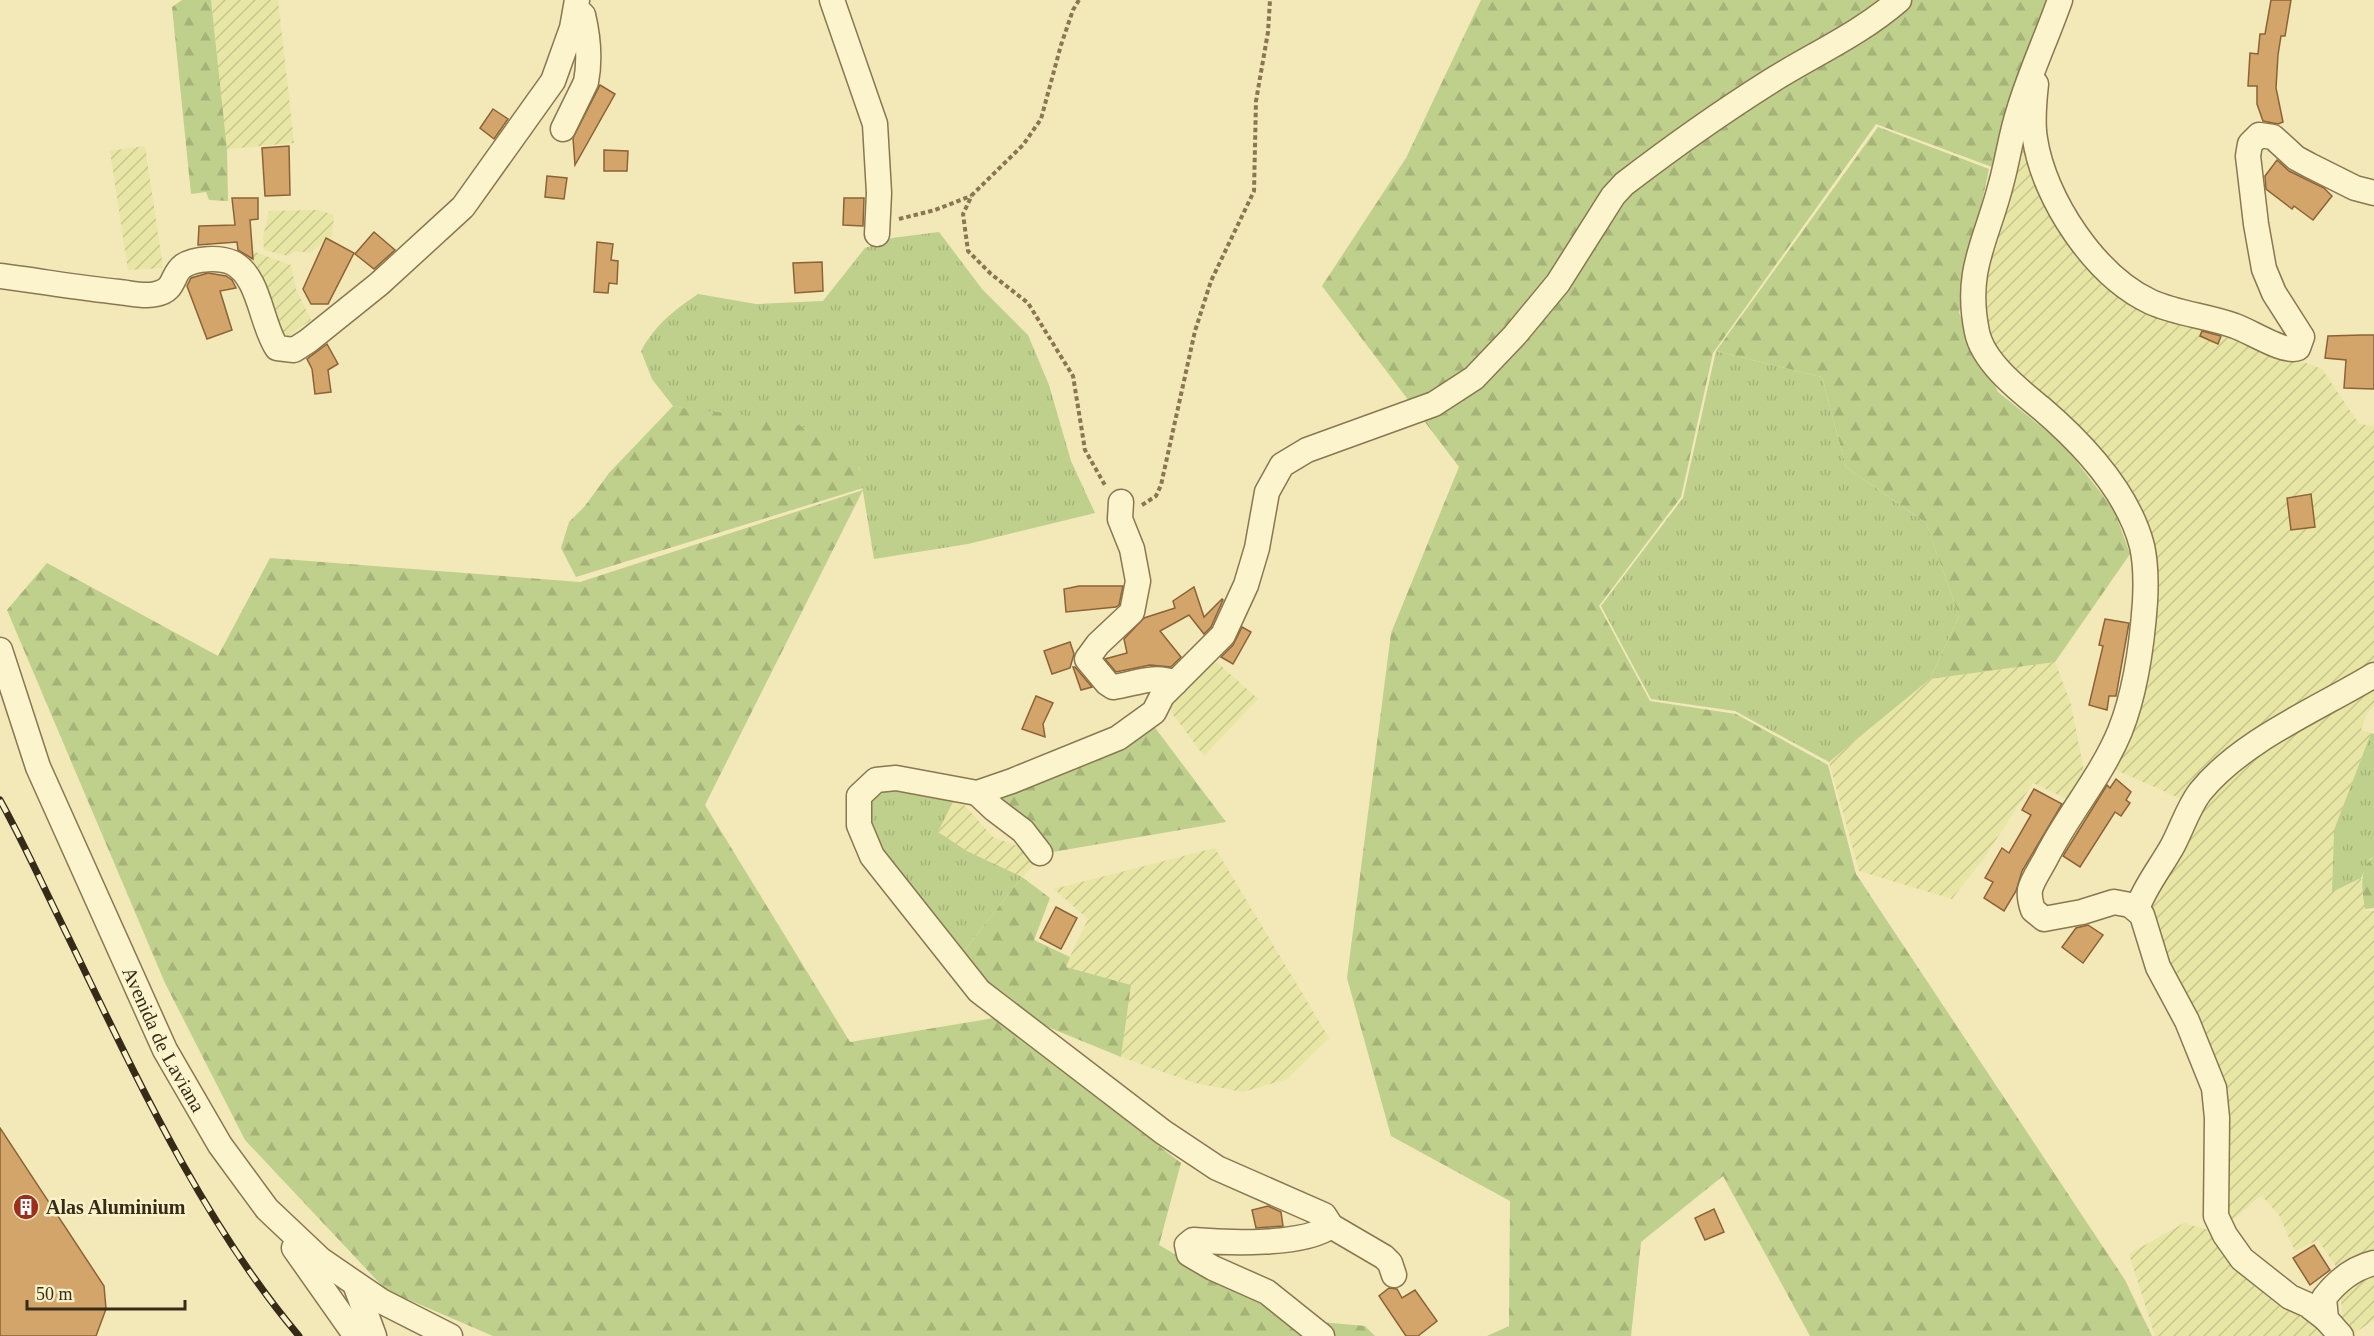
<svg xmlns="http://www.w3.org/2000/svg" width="2374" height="1336" font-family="'Times New Roman',serif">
	<defs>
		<pattern id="farmland-furrows" width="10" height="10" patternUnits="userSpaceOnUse" patternTransform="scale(1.5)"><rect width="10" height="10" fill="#e8e6a5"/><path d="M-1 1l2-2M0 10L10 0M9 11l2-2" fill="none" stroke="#c8c58d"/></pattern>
		<pattern id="grass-tufts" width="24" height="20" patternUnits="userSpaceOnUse" patternTransform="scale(1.5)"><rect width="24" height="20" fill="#bfd08c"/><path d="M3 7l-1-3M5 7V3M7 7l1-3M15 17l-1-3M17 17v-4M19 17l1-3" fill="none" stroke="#a5b378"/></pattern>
		<pattern id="forest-firs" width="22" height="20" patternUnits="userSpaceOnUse" patternTransform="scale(1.5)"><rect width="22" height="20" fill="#bfd08c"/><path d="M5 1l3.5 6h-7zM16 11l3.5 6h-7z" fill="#a5b378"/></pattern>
	</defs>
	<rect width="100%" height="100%" fill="#f2e8b8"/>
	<g fill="url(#farmland-furrows)">
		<path d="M211,0H278L294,143L227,149Z"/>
		<path d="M2025,115L2097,270L2199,323L2322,369L2359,424L2374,426V666L2186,801L2114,769L2144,679L2137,509L2115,468L2059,412L2017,379L1993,348L1981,310V269Z"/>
		<path d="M145,146L163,268L128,270L110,151Z"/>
		<path d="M318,210L334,215L332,236L310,253L295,251L288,256L264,250L263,237L269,211Z"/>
		<path d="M255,252L291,265L296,290L311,320L283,340L242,260Z"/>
		<path d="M1210,656L1258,699L1204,756L1165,704Z"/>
		<path d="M2055,662L2071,704L2084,772L2069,800L2033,783L1984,858L1952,899L1859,871L1829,762L1930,679Z"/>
		<path d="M2374,685V705L2366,715L2361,730L2371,733L2334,830L2332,891L2361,878L2366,911H2374V1255L2337,1268L2318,1240L2295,1251L2279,1215L2261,1195L2227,1225L2228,1125L2173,975L2152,910L2153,897L2215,787L2283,734Z"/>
		<path d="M956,796L993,837L1036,853L1038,861L1022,877L967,851L938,832Z"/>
		<path d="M1215,848L1329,1038L1287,1079L1243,1092L1195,1083L1121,1057L1131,985L1065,967L1088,919L1054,889Z"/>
		<path d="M2184,1223L2212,1231L2330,1336H2155L2129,1254Z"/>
		<path d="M2374,1273V1320L2350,1336L2342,1318L2341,1291Z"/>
	</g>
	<g fill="url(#grass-tufts)">
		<path d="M939,232L982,289L1028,335L1049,385L1071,461L1095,513L968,544L874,559L859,467L697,411L673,406L652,379L641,351C656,324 673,311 698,294L756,304L823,301L865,248L892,238Z"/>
		<path d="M1716,351L1822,377L1846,467L1926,523L1959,616L1930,679L1829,762L1735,711L1651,699L1601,606L1683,498Z"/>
		<path d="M2371,733L2374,734V857L2370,859L2361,878L2332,892L2334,830Z"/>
		<path d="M893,786L956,796L938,832L967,851L1022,877L961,955L941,922L892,869L868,826L869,797Z"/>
	</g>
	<g fill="url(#forest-firs)">
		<path d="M182,0H211L227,149L228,201L209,200L206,192L191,194L172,7Z"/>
		<path d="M1481,0H2046L1992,167L1876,124L1713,353L1681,497L1599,606L1650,701L1736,714L1828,765L1856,874L2125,1280L2152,1336H1810L1723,1176L1641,1242L1631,1336H1487L1509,1326L1510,1201L1391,1136L1347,978L1391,633L1459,467L1322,286L1406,158Z"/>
		<path d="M1878,127L1989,169L1959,313L1998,392L2063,444L2114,510L2130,554L2055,662L1930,679L1959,616L1926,523L1846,467L1822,377L1716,351Z"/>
		<path d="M673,406C730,418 821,410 858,466C861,472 862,482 863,488L576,577L561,548L569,522L585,506L609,473Z"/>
		<path d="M863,490L705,805L850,1042L994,1018L1181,1163L1159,1245L1288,1319L1365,1326L1375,1336H493L386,1290L245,1140L165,983L7,610L47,563L218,656L270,558L580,582Z"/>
		<path d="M1153,725L1226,822L1047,853L991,797Z"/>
		<path d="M2374,857V908L2365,909C2363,892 2357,869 2374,857Z"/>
		<path d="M1022,877L1050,898L1034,940L1070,957L1066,967L1131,985L1121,1057L1026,1018L988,988L961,955Z"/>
	</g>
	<g fill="#d4a56a" stroke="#8b6336" stroke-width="1.5">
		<path d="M2271,0H2291L2285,36H2281L2278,55L2276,88L2283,122L2278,124L2263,121L2257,104V86H2248L2250,53L2258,54L2260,34H2265Z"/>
		<path d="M600,85L615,94L575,165L573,138Z"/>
		<path d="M493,109L508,119L494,139L480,128Z"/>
		<path d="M289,146L290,195L265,196L262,148Z"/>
		<path d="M604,150L628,151L627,171H604Z"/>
		<path d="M2277,160L2289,171L2324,188L2332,196L2313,220L2294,206L2292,209L2266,189L2265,176Z"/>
		<path d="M547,176L567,178L564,199L545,197Z"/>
		<path d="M232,198H258V219L250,220L253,259L238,250L237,242L198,245L199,226L235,225Z"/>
		<path d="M844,198H864L863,226L843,225Z"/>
		<path d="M374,232L395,250L374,269L355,254Z"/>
		<path d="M326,238L354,253L328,304H311L303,289Z"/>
		<path d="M597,242L613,244L611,260L618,261L617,284L609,283L608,293L594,292Z"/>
		<path d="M822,262L823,291L795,293L793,263Z"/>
		<path d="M208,273L226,276L232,280L236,288L220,291L232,330L207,339L187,286L191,278Z"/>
		<path d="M2202,331L2221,336L2218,344L2200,336Z"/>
		<path d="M2362,335H2374V389L2344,388L2346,360L2325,358L2328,336Z"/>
		<path d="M327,344L338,364L328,370L331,392L315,394L312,369L307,359Z"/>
		<path d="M2311,494L2315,527L2291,530L2287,498Z"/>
		<path d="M1079,586H1123L1119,605L1116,607L1066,612L1064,589Z"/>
		<path d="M1194,587L1204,617L1222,599L1223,600L1211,627L1204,634L1189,615L1160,631L1181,657L1171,667L1150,665L1116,672L1105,659L1127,653L1124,639L1144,618L1175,608L1173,601Z"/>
		<path d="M2105,619L2129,623L2116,696H2109L2107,710L2089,705L2103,646L2099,645Z"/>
		<path d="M1242,627L1251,632L1233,664L1221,657L1233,645Z"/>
		<path d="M1070,642L1074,654L1070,668L1052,674L1044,651Z"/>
		<path d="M1073,667H1075L1092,687L1081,690Z"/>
		<path d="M1036,696L1053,703L1043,724L1045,737L1022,729Z"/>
		<path d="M2116,779L2131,792L2126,800L2130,803L2121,816L2115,812L2080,867L2063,856L2107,785L2110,788Z"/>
		<path d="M2034,789L2062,804L2022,871L2016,891L2004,911L1984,898L1993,882L1985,878L2002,848L2009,853L2031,815L2022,810Z"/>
		<path d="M1056,907L1077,918L1061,949L1040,938Z"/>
		<path d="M2088,925L2103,935L2083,963L2062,947L2076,928Z"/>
		<path d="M0,1128L104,1286L106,1309L96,1336H0Z"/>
		<path d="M1268,1206L1281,1212L1283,1226L1256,1228L1252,1210Z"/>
		<path d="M1714,1209L1724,1232L1705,1240L1695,1218Z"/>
		<path d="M2314,1245L2330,1270L2310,1285L2293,1258Z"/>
		<path d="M1389,1288L1397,1289L1402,1298L1415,1290L1437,1321L1418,1336H1406L1379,1296Z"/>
	</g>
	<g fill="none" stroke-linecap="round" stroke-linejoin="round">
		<g stroke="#897752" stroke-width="27">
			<g id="minor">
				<path d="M832,0L875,124L879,193L877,234"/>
				<path d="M2060,0C2047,37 2030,73 2019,110C2011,134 2008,159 2001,184C1987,240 1964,270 1977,332C1983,362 2019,390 2041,408C2082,443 2128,492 2142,546C2146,564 2146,584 2145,602C2142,645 2136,691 2120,731C2101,777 2068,814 2046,858C2041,868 2032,880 2030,890C2029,897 2031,904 2033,910L2044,919L2082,912L2114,902L2130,905L2142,915L2158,967L2187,1021L2214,1088L2217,1118L2216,1216L2225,1235L2242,1259L2290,1297L2308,1305L2326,1319"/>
				<path d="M2036,84C2034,102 2032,122 2035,139C2044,199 2095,276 2151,302C2178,314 2208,316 2235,326C2250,331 2285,354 2298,348L2302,337L2274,293L2264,269L2256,224L2248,156L2250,144L2259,135L2273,137L2296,158L2309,165L2355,188L2374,193"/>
				<path d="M563,129L586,82C590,61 588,36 583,15L577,10"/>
				<path d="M0,276C40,281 79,288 119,292C130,293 145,297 156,294C176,290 171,275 183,266C195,258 220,257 233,263C260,277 261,325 277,348L294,350L308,341L379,284L463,207L553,81L572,28L577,0"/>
				<path d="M1121,502L1120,519L1132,549L1138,581L1132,612L1098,644L1087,659L1107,683L1113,687C1135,684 1154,674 1175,683"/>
				<path id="s1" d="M0,650L38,767L165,1050L220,1145L267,1209L321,1260L381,1301L450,1336"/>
				<path d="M977,793L994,809L1023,831L1040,853"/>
				<path d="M2137,909C2145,886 2161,867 2173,845C2182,828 2188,808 2200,792C2242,740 2318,709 2374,675"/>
				<path d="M1331,1226L1384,1257L1390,1263L1394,1275"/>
				<path d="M294,1248L356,1336"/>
				<path d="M355,1284L374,1336"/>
				<path d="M1322,1336L1267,1292L1213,1268L1189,1254L1187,1245L1193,1240C1227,1243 1304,1246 1331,1226L1324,1215L1217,1168L1163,1132L979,991L872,856L859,825V796L876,780L896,778L977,793L1012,781L1118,738L1154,712L1162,696L1223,635L1246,585L1257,548L1267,492L1282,465L1307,450L1434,404L1474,378L1515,335L1558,283L1613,196L1624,184C1671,148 1720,113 1771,81C1814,54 1860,34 1899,0"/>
				<path d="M2341,1336L2326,1319L2324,1298C2337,1281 2353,1268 2374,1263"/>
			</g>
		</g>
		<g stroke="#897752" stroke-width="4" stroke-dasharray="4.5 3" stroke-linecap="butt">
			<path d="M1079,0L1073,10L1061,45L1041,119L1023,145L972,195L963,214L968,251L991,274L1028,303L1073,376L1085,450L1106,487"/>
			<path d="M899,219L935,210L971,196"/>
			<path d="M1142,505L1156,496L1161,485L1195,331L1211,281L1254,191L1256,101L1268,32L1270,0"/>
		</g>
		<use href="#minor" stroke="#fcf4cc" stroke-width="24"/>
		<g stroke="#362b19" stroke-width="7">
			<path id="rail" d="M0,800C20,836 37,873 55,910C126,1054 195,1213 299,1336"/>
		</g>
		<use href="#rail" stroke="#f9f1c8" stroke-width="4.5" stroke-dasharray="14" stroke-linecap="butt"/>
	</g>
	<defs>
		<g id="building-disc" transform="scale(1.35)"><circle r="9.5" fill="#9e2d1c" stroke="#f9f1c8"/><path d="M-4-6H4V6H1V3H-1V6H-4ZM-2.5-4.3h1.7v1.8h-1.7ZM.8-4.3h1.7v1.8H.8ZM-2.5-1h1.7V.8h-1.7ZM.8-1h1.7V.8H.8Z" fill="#fff"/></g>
	</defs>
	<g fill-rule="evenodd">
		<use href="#building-disc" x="26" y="1207"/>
	</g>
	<g text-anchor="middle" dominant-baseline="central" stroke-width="5" stroke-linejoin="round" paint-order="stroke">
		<g font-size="20" fill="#362b19" stroke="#f9f1c8">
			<text stroke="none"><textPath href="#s1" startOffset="423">Avenida de Laviana</textPath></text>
		</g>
		<g font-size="20" font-weight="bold" fill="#362b19" stroke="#f9f1c8" text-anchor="start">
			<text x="46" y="1207">Alas Aluminium</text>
		</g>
	</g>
	<path d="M27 1300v9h158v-9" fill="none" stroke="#362b19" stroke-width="3"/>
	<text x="36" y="1300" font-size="18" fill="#362b19" stroke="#f9f1c8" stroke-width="4.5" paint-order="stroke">50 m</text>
</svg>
